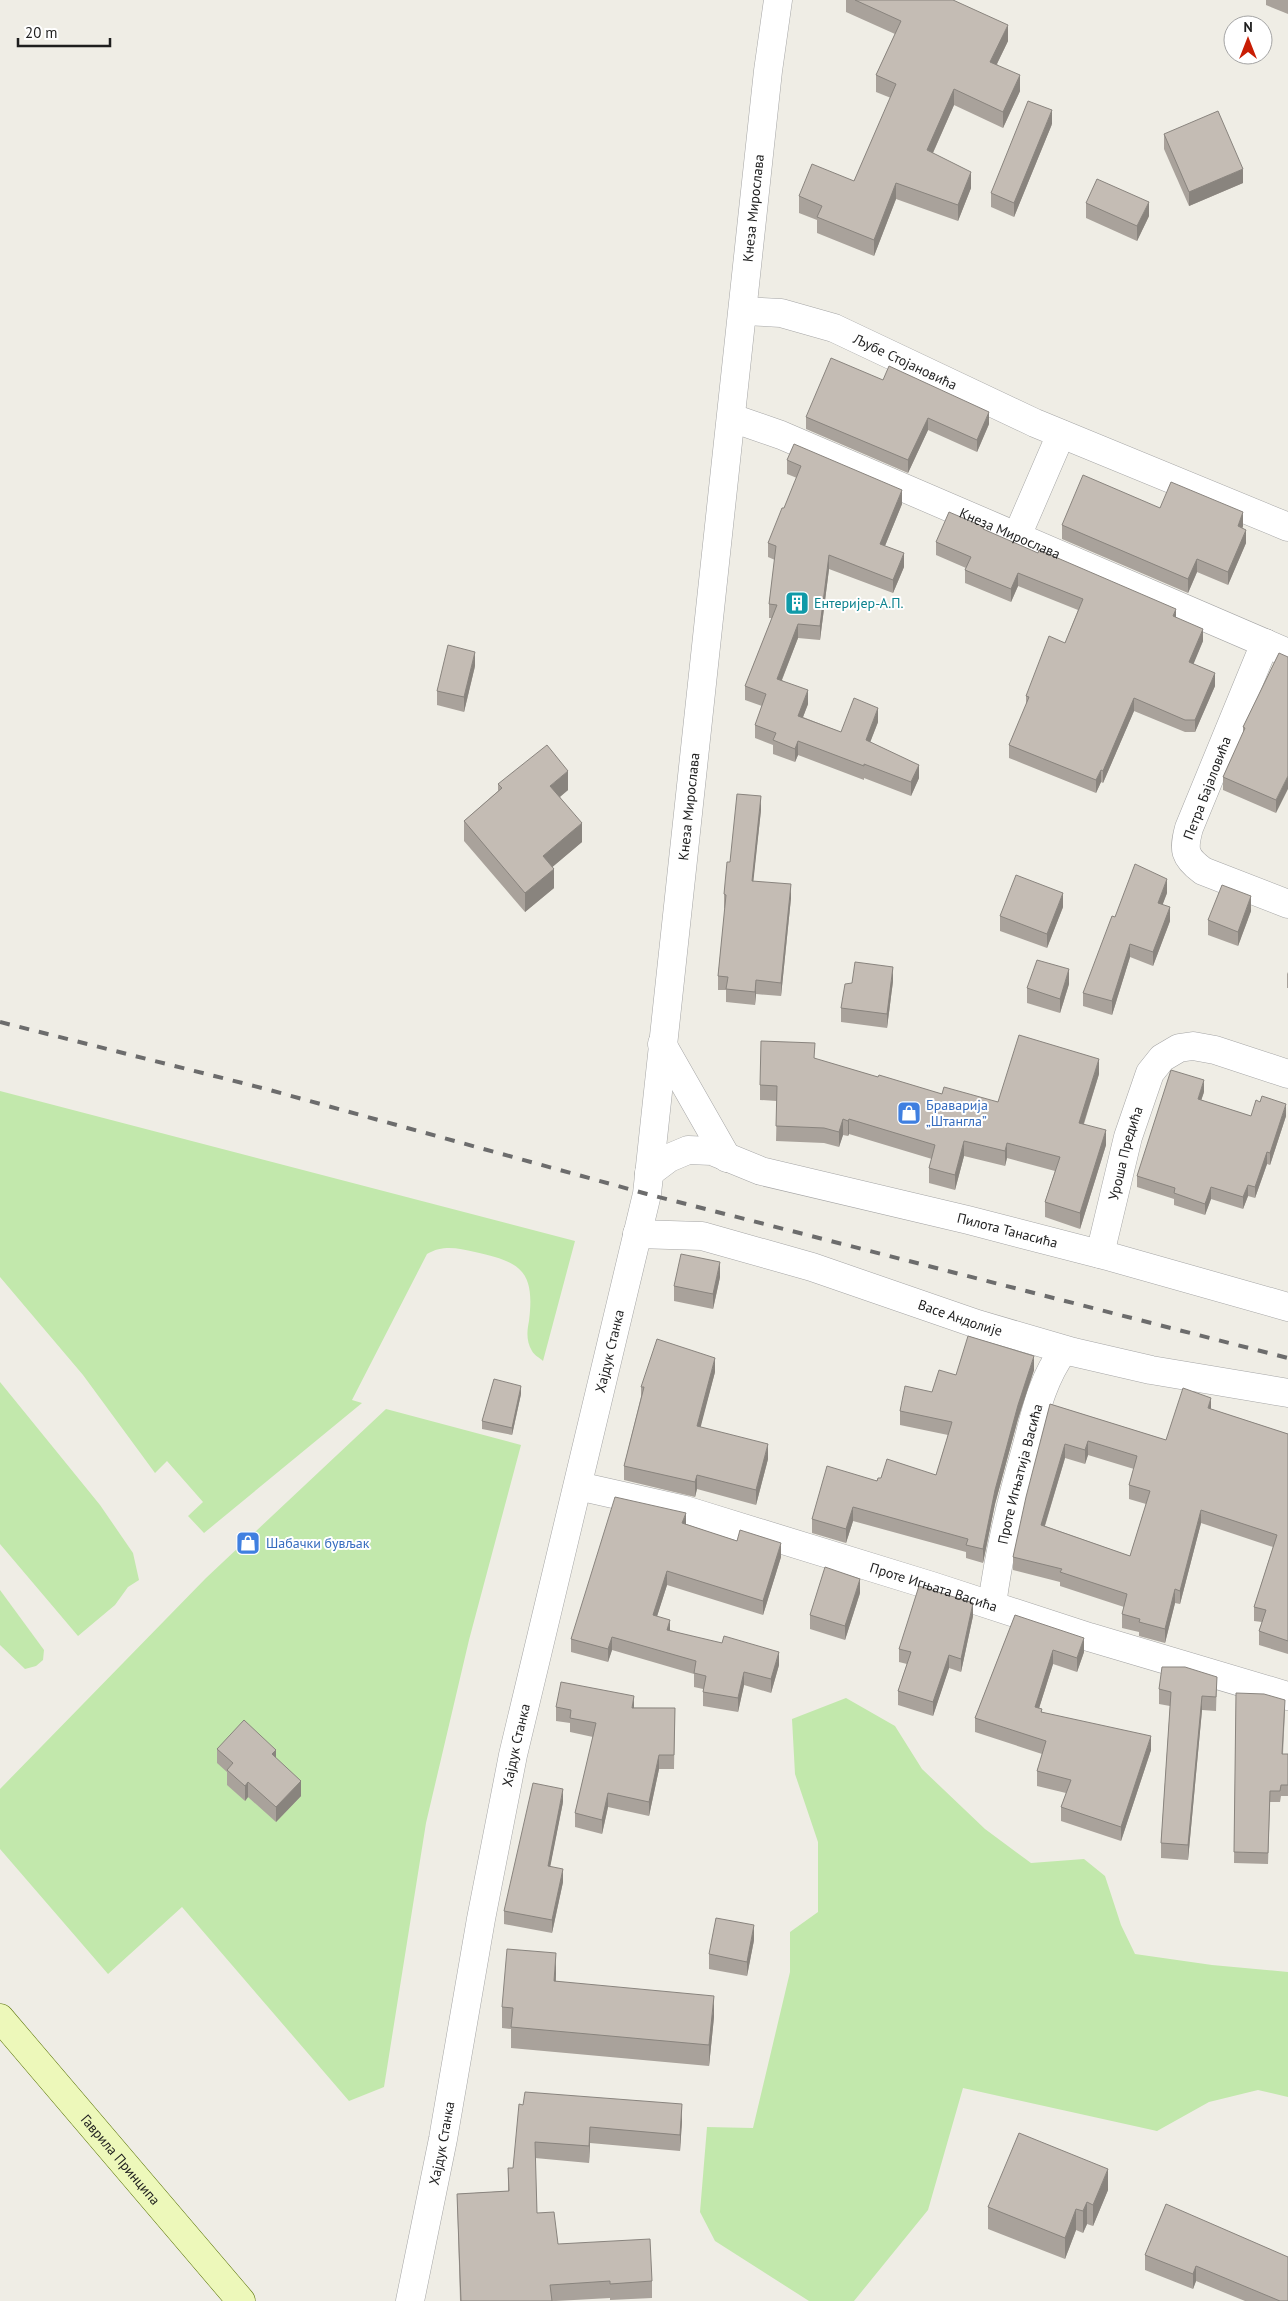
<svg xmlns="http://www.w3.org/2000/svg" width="1288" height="2301" font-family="'PT Sans',sans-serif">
	<rect width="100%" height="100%" fill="#efede5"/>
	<g fill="#c2e8ac">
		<path d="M0,1091L575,1241L543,1361C540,1358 534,1355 532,1351C526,1341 527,1331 529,1321C535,1272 522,1262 475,1252C457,1248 443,1245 427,1254L352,1400L362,1403L204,1533L188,1516L203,1502L167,1461L155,1473L83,1375L0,1277Z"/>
		<path d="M0,1382L100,1505L133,1553L139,1580L128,1587L115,1605L78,1636L0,1544Z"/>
		<path d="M386,1409L521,1445L469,1640L426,1823L384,2087L349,2101L182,1907L108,1974L0,1849V1789L206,1578Z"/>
		<path d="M0,1590L44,1650L43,1660L36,1666L25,1669L0,1645Z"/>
		<path d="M846,1698L895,1726L922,1769L985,1829L1031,1863L1084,1859L1105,1876L1121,1925L1135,1954L1212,1965L1288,1972V2097L1258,2090L1209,2102L1157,2131L963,2088L928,2210L854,2301H809L715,2241L700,2212L707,2127L753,2128L790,1972V1932L818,1912V1842L795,1774L792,1719Z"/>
	</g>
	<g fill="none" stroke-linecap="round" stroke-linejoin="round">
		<g stroke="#a5a5a5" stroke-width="29">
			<g id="minor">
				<path id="s1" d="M744,311L781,313L834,328L1035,423L1288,527"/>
				<path id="s2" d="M732,418L781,435L1288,653"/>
				<path d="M1017,536L1061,434"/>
				<path d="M1265,643L1189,828C1183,850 1184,857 1203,871L1288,904"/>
				<path d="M662,1044L727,1158"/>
				<path id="s3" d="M649,1173L669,1158L688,1150L712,1151L761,1171L968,1220L1111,1257L1288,1307"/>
				<path id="s4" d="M637,1234L702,1236L812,1267L977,1324L1073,1352L1151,1370L1288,1393"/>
				<path id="s5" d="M1100,1254L1128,1137L1150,1073L1162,1058L1179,1048L1193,1046L1215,1050L1288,1074"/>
				<path id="s6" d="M578,1486L685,1510L932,1586L1089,1637L1288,1696"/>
				<path id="s7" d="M992,1605C999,1552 1011,1501 1026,1449C1035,1414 1042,1379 1064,1350"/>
			</g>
		</g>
		<g stroke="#a5a5a5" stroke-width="29">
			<g id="tertiary">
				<path id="s8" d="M410,2301L443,2139L481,1919L513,1755L647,1194L768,71L778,0"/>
			</g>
		</g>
		<g stroke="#5a7407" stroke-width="29">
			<g id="secondary">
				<path id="s9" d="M0,2018L241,2301"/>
			</g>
		</g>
		<use href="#minor" stroke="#fff" stroke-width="28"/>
		<use href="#tertiary" stroke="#fff" stroke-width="28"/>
		<use href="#secondary" stroke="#edf8ba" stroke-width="28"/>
		<path stroke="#6c6c6c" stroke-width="4" stroke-dasharray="10 10" stroke-linecap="butt" d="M0,1022L266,1089L647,1194L1288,1358"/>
	</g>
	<g fill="#a9a29b" fill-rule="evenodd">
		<path d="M846,0H953L1008,41L997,64L1020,91L1003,128L954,105L933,153L971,188L958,221L896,199L874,256L817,233V220L799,213V196L854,181L891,98L876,92V75L895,34L846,12Z"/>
		<path d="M1266,0H1288V14L1266,5Z"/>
		<path d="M1052,124L1014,217L991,207V193Z"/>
		<path d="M1164,134L1243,183L1189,206L1164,149Z"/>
		<path d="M1086,203L1149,216L1137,241L1086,218Z"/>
		<path d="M883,380L989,424L977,452L928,430L908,473L806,429V417Z"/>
		<path d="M787,460L902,504L885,546L904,567L893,593L829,569L820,640L798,638L782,680L808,704L803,717L841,732L878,722L870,742L919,778L911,796L864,778V780L798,755L795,762L773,754V745L755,738V725L762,706L745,700V686L772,618H769V604L775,560L768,557V543L784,508L797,478L787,474Z"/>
		<path d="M1160,508L1243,526L1242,528L1246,543L1228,585L1197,572L1188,593L1062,539V525Z"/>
		<path d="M984,530L1176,618L1203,641L1193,664L1215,686L1195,732H1185L1134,711L1103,783L1101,782L1096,793L1009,758V745L1026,706V696L1065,643L1078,610L1018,586L1011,602L965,583V570L966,568L936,555V542Z"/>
		<path d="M1279,653L1276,813L1223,790V777L1243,734V727Z"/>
		<path d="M475,666L464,712L437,705V691Z"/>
		<path d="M498,784L568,790L560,797L582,842L552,867L554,888L525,912L464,841V821L498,791Z"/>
		<path d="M761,810L753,881L791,898L781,996L756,994L755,1005L726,1002V990H718V976L725,908H724V894L730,862Z"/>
		<path d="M1167,893L1162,905L1170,921L1153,966L1130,957L1112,1015L1083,1006V993L1115,917Z"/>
		<path d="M1063,907L1047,948L1000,931V916Z"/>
		<path d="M1251,911L1238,946L1208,935V920Z"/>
		<path d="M1288,972V988H1287V974Z"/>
		<path d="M893,981L887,1028L841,1022V1008Z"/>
		<path d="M1069,984L1060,1013L1027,1003V988Z"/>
		<path d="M815,1059L878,1077L942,1094L998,1102L1099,1074L1084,1124L1106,1145L1080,1229L1045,1217V1202L1055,1171L1007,1158L1005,1166L964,1156L955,1190L929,1183V1168L932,1159L849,1134L848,1136L843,1135L839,1147L824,1143L776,1141L777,1101L760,1100V1085Z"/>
		<path d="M1204,1092L1201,1100L1251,1116H1286L1270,1165L1267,1164L1255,1198L1248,1196L1243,1209L1211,1199L1205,1215L1174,1205V1199L1137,1187V1176Z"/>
		<path d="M720,1277L713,1309L674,1301V1286Z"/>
		<path d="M1034,1370L1018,1419L995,1504L983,1563L966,1558V1552L853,1521L846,1543L812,1533V1519L881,1478L936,1475L948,1435L900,1425V1411L932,1392L956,1375Z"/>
		<path d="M715,1372L700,1427L768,1459L756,1505L697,1489L695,1497L624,1480V1466L641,1397V1387Z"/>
		<path d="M521,1394L512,1435L482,1429V1421Z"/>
		<path d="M1050,1404L1166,1440L1211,1409L1288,1434V1654L1259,1645V1631L1262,1622L1254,1621V1607L1273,1547L1201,1523L1180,1604L1175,1603L1165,1643L1139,1636V1632L1122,1628V1614L1124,1607L1060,1586V1582L1013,1570V1557ZM1088,1455L1134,1469L1129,1485V1499L1146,1504L1130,1556L1045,1526L1065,1458L1085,1464Z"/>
		<path d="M686,1524L781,1557L763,1615L667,1585L657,1616L670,1630L779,1665L771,1693L744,1685L738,1712L703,1706V1689L694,1687V1674L612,1650L608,1662L571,1652V1639Z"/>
		<path d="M860,1593L845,1640L810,1629V1615Z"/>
		<path d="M1015,1615L1084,1652L1077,1672L1053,1664L1039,1708L1042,1712L1151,1750L1121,1841L1061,1821V1807L1066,1793L1037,1786V1771L1042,1754L975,1732V1718Z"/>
		<path d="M973,1616L961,1672L949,1668L933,1716L898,1705V1691L907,1664L899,1662V1649Z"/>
		<path d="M1217,1677L1216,1711L1202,1710L1188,1860L1161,1858V1843L1170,1706L1159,1704V1689Z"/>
		<path d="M1236,1693L1285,1711L1283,1754H1288V1796H1281L1280,1802H1270L1268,1864L1234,1863Z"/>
		<path d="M556,1707L675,1708L674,1769H659L649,1816L608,1807L602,1834L575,1827V1813L593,1737L570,1732V1723L556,1721Z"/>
		<path d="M217,1749L276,1758L301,1796L276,1822L248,1797L245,1801L227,1785V1772L217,1763Z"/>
		<path d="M563,1802L550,1866L563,1882L552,1933L504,1924V1911Z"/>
		<path d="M754,1940L747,1976L709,1969V1954Z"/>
		<path d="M556,1974V1981L714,2017L709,2066L511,2048V2029L502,2028V2007Z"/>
		<path d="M523,2105L682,2121L680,2151L590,2143L589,2163L535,2158L537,2213L558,2244L652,2281V2298L610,2300V2298L556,2301H460L457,2194L508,2191V2168H513Z"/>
		<path d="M1108,2190L1093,2226L1087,2224L1083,2233L1076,2230L1065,2259L988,2229V2207Z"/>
		<path d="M1166,2204L1288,2301H1245L1196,2281L1193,2289L1145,2270V2255Z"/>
	</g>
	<g fill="#89847e">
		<path d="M1008,25V41L990,78V62Z"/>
		<path d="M1020,75V91L1003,128V112Z"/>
		<path d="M954,89V105L927,166V150Z"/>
		<path d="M1052,110V124L1014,217V203Z"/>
		<path d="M1243,169V183L1189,206V192Z"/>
		<path d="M971,172V188L958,221V205Z"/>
		<path d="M896,183V199L874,256V240Z"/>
		<path d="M1149,202V216L1137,241V226Z"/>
		<path d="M989,412V424L977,452V440Z"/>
		<path d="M928,418V430L908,473V460Z"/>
		<path d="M902,490V504L880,558V544Z"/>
		<path d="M1243,512V526L1238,540V526Z"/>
		<path d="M1246,530V543L1228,585V572Z"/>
		<path d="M904,553V567L893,593V580Z"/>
		<path d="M829,555V569L820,640V626Z"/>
		<path d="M1197,559V572L1188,593V579Z"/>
		<path d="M1018,573V586L1011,602V589Z"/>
		<path d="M1176,609V622L1173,616Z"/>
		<path d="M798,624V638L777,692V679Z"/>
		<path d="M1203,629V641L1189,675V662Z"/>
		<path d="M475,652V666L464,712V697Z"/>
		<path d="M1215,673V686L1195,732V720Z"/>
		<path d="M808,690V704L798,730V716Z"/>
		<path d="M1134,698V711L1103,783V771Z"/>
		<path d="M878,708V722L866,753V740Z"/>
		<path d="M798,741V755L795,762V749Z"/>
		<path d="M919,765V778L911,796V782Z"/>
		<path d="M1101,770V782L1096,793V780Z"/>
		<path d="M568,771V790L550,805V786Z"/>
		<path d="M1288,776V789L1276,813V800Z"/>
		<path d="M761,796V810L752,894V881Z"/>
		<path d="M582,823V842L543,875V856Z"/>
		<path d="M554,869V888L525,912V893Z"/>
		<path d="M1167,879V893L1158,917V903Z"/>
		<path d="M791,884V898L781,996V983Z"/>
		<path d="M1063,893V907L1047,948V934Z"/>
		<path d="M1251,896V911L1238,946V932Z"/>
		<path d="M1170,907V921L1153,966V952Z"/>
		<path d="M1130,944V957L1112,1015V1001Z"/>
		<path d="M893,967V981L887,1028V1014Z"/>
		<path d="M1069,969V984L1060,1013V999Z"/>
		<path d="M756,980V994L755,1005V992Z"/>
		<path d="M1099,1059V1074L1079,1138V1123Z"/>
		<path d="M1204,1080V1092L1198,1110V1099Z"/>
		<path d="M1286,1104V1116L1270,1165V1153Z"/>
		<path d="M843,1119V1135L839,1147V1132Z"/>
		<path d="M849,1119V1134L848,1136V1121Z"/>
		<path d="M1106,1130V1145L1080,1229V1213Z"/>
		<path d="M964,1141V1156L955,1190V1175Z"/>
		<path d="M1007,1143V1158L1005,1166V1151Z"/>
		<path d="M1267,1152V1164L1255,1198V1187Z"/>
		<path d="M1248,1185V1196L1243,1209V1197Z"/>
		<path d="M1211,1187V1199L1205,1215V1204Z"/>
		<path d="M720,1262V1277L713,1309V1294Z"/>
		<path d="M1034,1356V1370L1018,1419L995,1504L983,1563V1549L995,1490L1018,1405Z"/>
		<path d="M715,1358V1372L697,1441V1426Z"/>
		<path d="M521,1386V1394L512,1435V1428Z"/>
		<path d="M1211,1398V1411L1208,1408Z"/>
		<path d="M1088,1441V1455L1085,1464V1450Z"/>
		<path d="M768,1444V1459L756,1505V1490Z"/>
		<path d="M1065,1444V1458L1041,1538V1525Z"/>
		<path d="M697,1475V1489L695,1497V1482Z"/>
		<path d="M853,1507V1521L846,1543V1529Z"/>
		<path d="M1201,1510V1523L1180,1604V1591Z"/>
		<path d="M686,1513V1527L682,1523Z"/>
		<path d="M781,1543V1557L763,1615V1601Z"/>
		<path d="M667,1571V1585L653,1629V1615Z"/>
		<path d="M860,1579V1593L845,1640V1626Z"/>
		<path d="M1175,1589V1603L1165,1643V1629Z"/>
		<path d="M973,1603V1616L961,1672V1659Z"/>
		<path d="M670,1620V1634L667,1630Z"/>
		<path d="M612,1637V1650L608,1662V1649Z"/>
		<path d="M1084,1638V1652L1077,1672V1658Z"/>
		<path d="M1053,1650V1664L1035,1721V1707Z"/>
		<path d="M779,1652V1665L771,1693V1679Z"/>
		<path d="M949,1655V1668L933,1716V1702Z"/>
		<path d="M744,1672V1685L738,1712V1698Z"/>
		<path d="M634,1696V1710L632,1708Z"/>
		<path d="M1202,1696V1710L1188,1860V1845Z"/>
		<path d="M1151,1736V1750L1121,1841V1827Z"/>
		<path d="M276,1750V1764L272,1754Z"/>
		<path d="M659,1755V1769L649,1816V1802Z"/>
		<path d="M301,1781V1796L276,1822V1807Z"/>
		<path d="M248,1782V1797L245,1801V1786Z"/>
		<path d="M563,1789V1802L548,1878V1866Z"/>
		<path d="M608,1793V1807L602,1834V1820Z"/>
		<path d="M563,1869V1882L552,1933V1920Z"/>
		<path d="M754,1925V1940L747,1976V1962Z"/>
		<path d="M556,1953V1974L554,2003V1981Z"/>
		<path d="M714,1996V2017L709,2066V2045Z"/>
		<path d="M682,2104V2121L680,2151V2135Z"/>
		<path d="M590,2127V2143L589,2163V2146Z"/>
		<path d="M1108,2169V2190L1093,2226V2205Z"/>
		<path d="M1087,2202V2224L1083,2233V2211Z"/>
		<path d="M1076,2209V2230L1065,2259V2238Z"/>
		<path d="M1196,2266V2281L1193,2289V2274Z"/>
	</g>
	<g fill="#c4bcb4" stroke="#89847e" fill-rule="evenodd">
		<path d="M855,0H953L1008,25L990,62L1020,75L1003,112L954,89L927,150L971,172L958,205L896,183L874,240L817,217L822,206L799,196L812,164L854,181L896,84L876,75L901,21Z"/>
		<path d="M1028,101L1052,110L1014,203L991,193Z"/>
		<path d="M1218,111L1243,169L1189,192L1164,134Z"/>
		<path d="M1097,179L1149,202L1137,226L1086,203Z"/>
		<path d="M831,358L883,380L889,366L989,412L977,440L928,418L908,460L806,417Z"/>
		<path d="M794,444L902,490L880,544L904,553L893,580L829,555L820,626L798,624L777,679L808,690L798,716L841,732L854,698L878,708L866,740L919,765L911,782L864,764V766L798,741L795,749L773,740L776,733L755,725L766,694L745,686L777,605L769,604L776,546L768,543L782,508H784L801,466L787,460Z"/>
		<path d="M1083,475L1160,508L1171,482L1243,512L1238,526L1246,530L1228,572L1197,559L1188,579L1062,525Z"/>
		<path d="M949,512L984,527L983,529L1038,553L1039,550L1176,609L1173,616L1203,629L1189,662L1215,673L1195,720H1185L1134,698L1103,771L1101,770L1096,780L1009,745L1029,697L1026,696L1049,636L1065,643L1083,599L1018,573L1011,589L965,570L971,557L936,542Z"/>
		<path d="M448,645L475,652L464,697L437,691Z"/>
		<path d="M1279,653L1288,657V776L1276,800L1223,777L1245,728L1243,727Z"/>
		<path d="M547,745L568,771L550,786L582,823L543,856L554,869L525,893L464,821L502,788L498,784Z"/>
		<path d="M737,794L761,796L752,881L791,884L781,983L756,980L755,992L726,989L728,977L718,976L726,895L724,894L727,862H730Z"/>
		<path d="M1135,864L1167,879L1158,903L1170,907L1153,952L1130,944L1112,1001L1083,993L1112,916L1115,917Z"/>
		<path d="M1016,875L1063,893L1047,934L1000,916Z"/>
		<path d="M1222,885L1251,896L1238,932L1208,920Z"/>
		<path d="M1037,960L1069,969L1060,999L1027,988Z"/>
		<path d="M855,962L893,967L887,1014L841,1008L845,984L852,983Z"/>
		<path d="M1019,1035L1099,1059L1079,1123L1106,1130L1080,1213L1045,1202L1060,1157L1007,1143L1005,1151L964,1141L955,1175L929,1168L935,1145L849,1119L848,1121L843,1119L839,1132L824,1128L776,1126L777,1086L760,1085L761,1041L815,1043L814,1058L878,1077L879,1075L942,1094L944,1087L998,1102Z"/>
		<path d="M1171,1070L1204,1080L1198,1099L1251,1116L1256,1100L1260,1102L1262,1096L1286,1104L1270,1153L1267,1152L1255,1187L1248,1185L1243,1197L1211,1187L1205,1204L1174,1193L1175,1188L1137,1176Z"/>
		<path d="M681,1254L720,1262L713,1294L674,1286Z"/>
		<path d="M968,1336L1034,1356L1018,1405L995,1490L983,1549L966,1545L968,1539L853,1507L846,1529L812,1519L827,1466L877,1481L878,1478H881L887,1459L936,1475L952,1422L900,1411L905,1386L932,1392L939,1370L956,1375Z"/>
		<path d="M657,1339L715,1358L697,1426L768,1444L756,1490L697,1475L695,1482L624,1466L644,1387H641Z"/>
		<path d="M494,1379L521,1386L512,1428L482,1421Z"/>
		<path d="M1183,1388L1211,1398L1208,1408L1288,1434V1641L1259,1631L1266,1610L1254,1607L1277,1535L1201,1510L1180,1591L1175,1589L1165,1629L1139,1622L1140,1619L1122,1614L1127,1594L1060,1572L1062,1569L1013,1557L1026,1497L1050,1404L1166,1440ZM1088,1441L1137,1456L1129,1485L1150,1491L1130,1556L1041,1525L1065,1444L1085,1450Z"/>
		<path d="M615,1497L686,1513L682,1523L737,1541L740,1530L781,1543L763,1601L667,1571L653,1615L670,1620L667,1630L722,1643L724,1636L779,1652L771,1679L744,1672L738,1698L703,1692L706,1676L694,1673L696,1661L612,1637L608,1649L571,1639Z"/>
		<path d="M825,1567L860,1579L845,1626L810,1615Z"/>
		<path d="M919,1586L973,1603L961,1659L949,1655L933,1702L898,1691L911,1652L899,1649Z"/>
		<path d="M1015,1615L1084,1638L1077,1658L1053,1650L1035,1707L1042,1709L1041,1712L1151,1736L1121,1827L1061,1807L1071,1780L1037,1771L1046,1741L975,1718Z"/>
		<path d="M1162,1667H1185L1217,1677L1216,1697L1202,1696L1188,1845L1161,1843L1171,1692L1159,1689Z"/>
		<path d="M561,1682L634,1696L632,1708H675L674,1755H659L649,1802L608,1793L602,1820L575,1813L596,1723L570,1718L571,1710L556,1707Z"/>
		<path d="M1236,1693L1264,1694L1285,1700L1282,1754H1288V1785H1281L1280,1791H1270L1268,1853L1234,1852Z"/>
		<path d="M244,1720L276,1750L272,1754L301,1781L276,1807L248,1782L245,1786L227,1770L233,1763L217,1749Z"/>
		<path d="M533,1783L563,1789L548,1866L563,1869L552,1920L504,1911Z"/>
		<path d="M716,1918L754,1925L747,1962L709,1954Z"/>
		<path d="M507,1949L556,1953L554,1981L714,1996L709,2045L511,2027L513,2008L502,2007Z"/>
		<path d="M525,2092L682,2104L680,2135L590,2127L589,2146L535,2142L537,2213L554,2212L558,2244L650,2239L652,2281L610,2284V2281L550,2285L552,2301H461L457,2194L509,2191L508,2168H513L519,2104L523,2105Z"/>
		<path d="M1019,2133L1108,2169L1093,2205L1087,2202L1083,2211L1076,2209L1065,2238L988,2207Z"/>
		<path d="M1166,2204L1288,2257V2301H1280L1196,2266L1193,2274L1145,2255Z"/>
	</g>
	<defs>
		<g id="building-square" transform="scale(1.25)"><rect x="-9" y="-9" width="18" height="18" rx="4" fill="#0f9aa8" stroke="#fff"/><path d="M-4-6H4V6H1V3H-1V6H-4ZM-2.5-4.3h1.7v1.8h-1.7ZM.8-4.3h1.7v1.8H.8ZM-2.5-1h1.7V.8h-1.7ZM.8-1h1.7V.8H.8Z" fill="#fff"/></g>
		<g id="shop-square" transform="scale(1.25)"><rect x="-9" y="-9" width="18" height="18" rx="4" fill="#3f7fe0" stroke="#fff"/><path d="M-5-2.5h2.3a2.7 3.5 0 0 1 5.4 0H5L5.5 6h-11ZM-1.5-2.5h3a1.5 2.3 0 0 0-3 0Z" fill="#fff"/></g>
	</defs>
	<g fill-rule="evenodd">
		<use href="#building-square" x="797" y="603"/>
		<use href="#shop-square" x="909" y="1113"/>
		<use href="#shop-square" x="248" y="1543"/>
	</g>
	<g text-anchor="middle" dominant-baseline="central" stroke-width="4" stroke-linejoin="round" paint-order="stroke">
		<g font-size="14" fill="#1e1e1e" stroke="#fff">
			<text stroke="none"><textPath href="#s8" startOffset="2124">Кнеза Мирослава</textPath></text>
			<text stroke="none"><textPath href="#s1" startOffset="171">Љубе Стојановића</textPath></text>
			<text stroke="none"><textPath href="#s2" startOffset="301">Кнеза Мирослава</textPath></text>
			<text transform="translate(1207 788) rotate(-69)">Петра Бајаловића</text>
			<text stroke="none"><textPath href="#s8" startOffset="1522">Кнеза Мирослава</textPath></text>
			<text stroke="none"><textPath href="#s5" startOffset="104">Уроша Предића</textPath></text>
			<text stroke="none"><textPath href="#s3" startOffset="376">Пилота Танасића</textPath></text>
			<text stroke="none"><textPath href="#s4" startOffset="336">Васе Андолије</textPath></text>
			<text stroke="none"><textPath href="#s8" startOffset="971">Хајдук Станка</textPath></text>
			<text stroke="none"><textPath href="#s7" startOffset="134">Проте Игњатија Васића</textPath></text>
			<text stroke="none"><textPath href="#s6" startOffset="370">Проте Игњата Васића</textPath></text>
			<text stroke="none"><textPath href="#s8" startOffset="566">Хајдук Станка</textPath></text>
			<text stroke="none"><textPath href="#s8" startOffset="161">Хајдук Станка</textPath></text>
			<text stroke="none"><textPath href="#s9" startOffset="186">Гаврила Принципа</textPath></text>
		</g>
		<g font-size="14" fill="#0d838f" stroke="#fff" text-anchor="start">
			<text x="814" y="603">Ентеријер-А.П.</text>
		</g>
		<g font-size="14" fill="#366cbe" stroke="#fff" text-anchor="start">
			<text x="926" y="1105">Браварија<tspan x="926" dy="16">„Штангла”</tspan></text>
			<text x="266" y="1543">Шабачки бувљак</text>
		</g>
	</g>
	<g transform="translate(1248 40)"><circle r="24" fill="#ffffff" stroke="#a5a5a5"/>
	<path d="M0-4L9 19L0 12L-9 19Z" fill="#c81d04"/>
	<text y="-8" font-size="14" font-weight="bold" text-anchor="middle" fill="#1e1e1e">N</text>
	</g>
	<path d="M18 38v8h92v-8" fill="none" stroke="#1e1e1e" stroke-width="2.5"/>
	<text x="25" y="38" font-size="15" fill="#1e1e1e" stroke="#ffffff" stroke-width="4" paint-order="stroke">20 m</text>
</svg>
